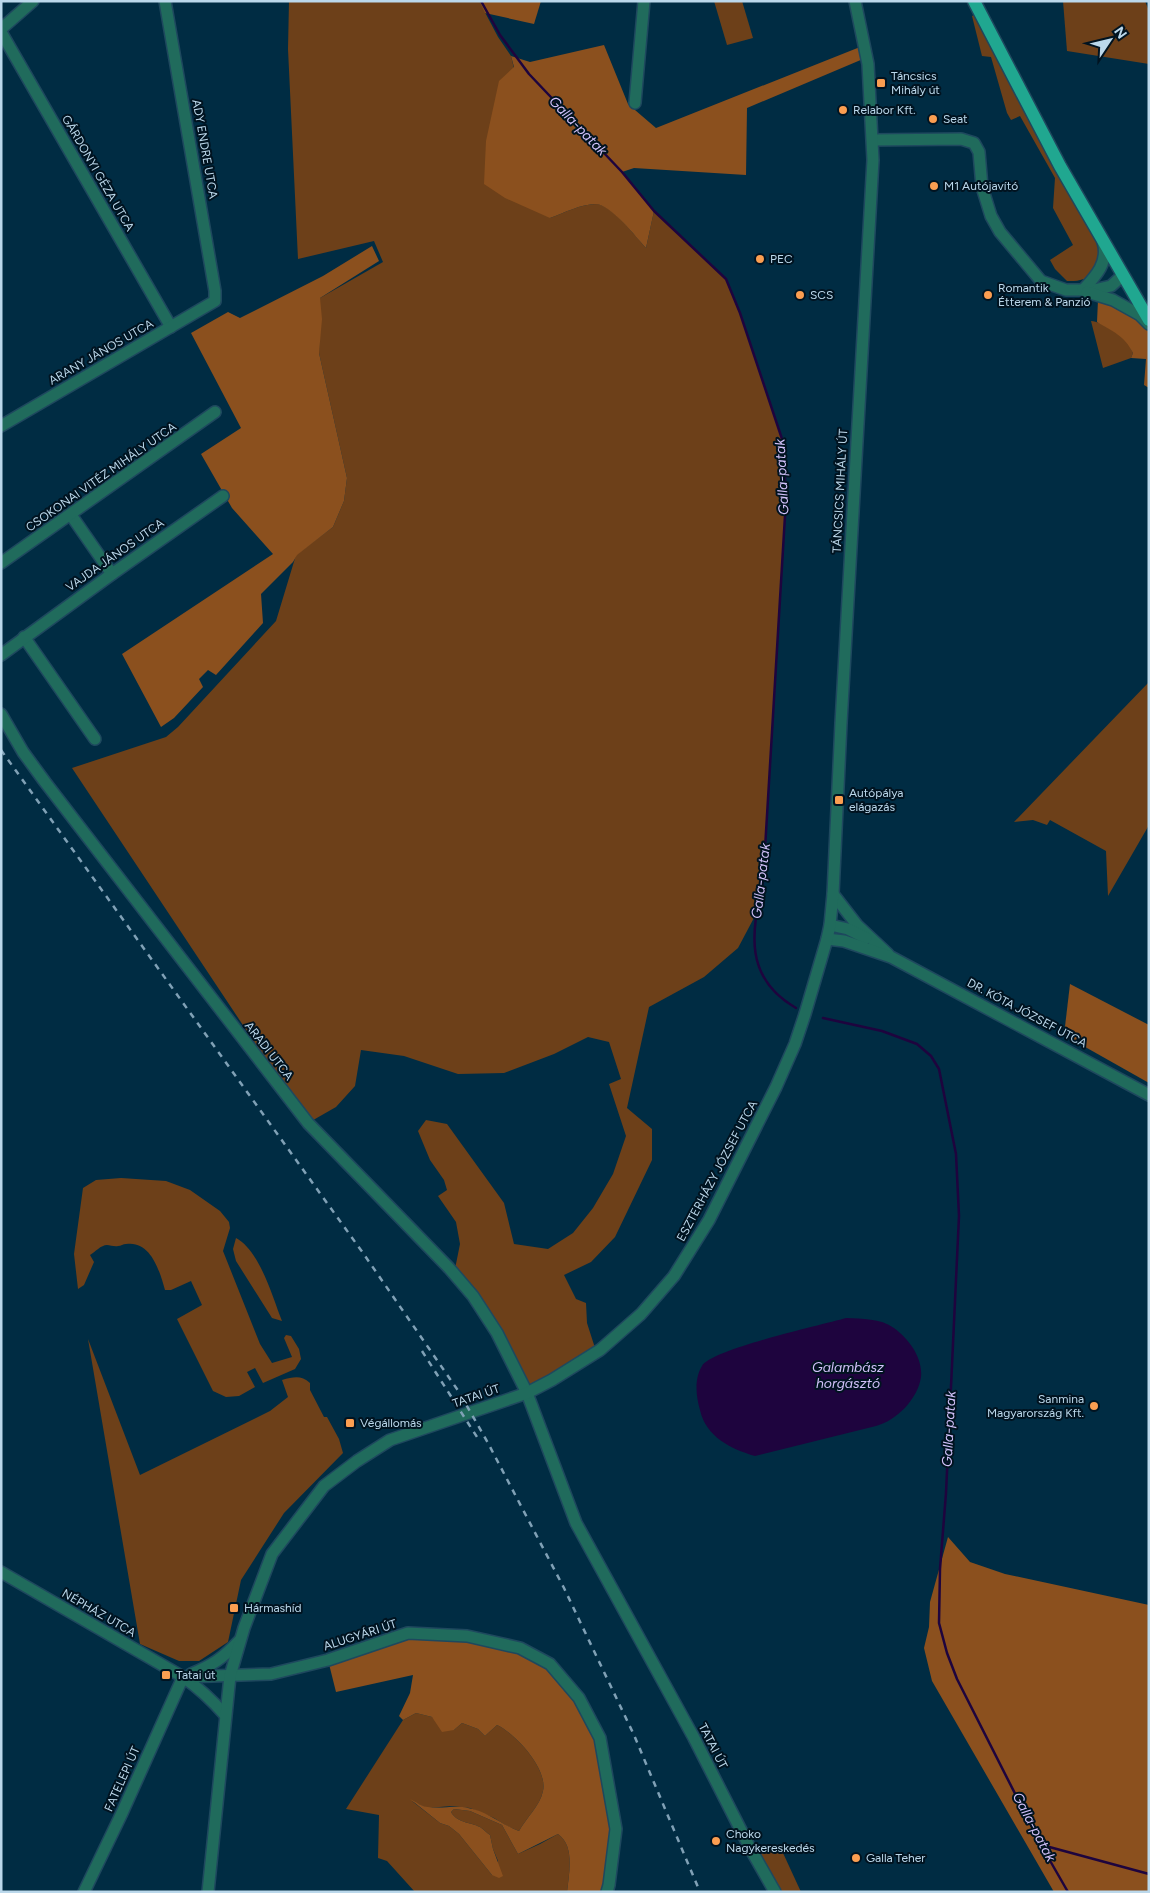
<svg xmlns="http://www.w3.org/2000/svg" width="1150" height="1893" font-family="Figtree,sans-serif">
	<rect width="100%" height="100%" fill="#002c43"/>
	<g fill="#6d4019">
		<path d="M289,1H479L498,37L511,56L550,218C564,213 581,204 596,204C611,204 636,237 646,248L654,211L726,279L740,313L783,442L786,499L763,882L756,914L738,948L704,977L649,1007L627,1108L652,1129V1160L615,1237L591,1262L564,1275L576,1299L586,1303L587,1323L595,1348L527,1393L497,1333L454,1274L460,1244L456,1222L438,1196L447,1190L444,1180L430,1160L418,1131L426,1120L447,1124L504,1203L514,1244L548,1249L573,1233L593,1208L613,1174L626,1136L609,1084L621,1079L609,1042L588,1037L554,1054L504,1073L458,1074L404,1056L361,1050L355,1086L336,1107L308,1123L72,768L166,737L178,727L276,621L296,555L333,527L344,501L347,478L319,353L320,298L383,262L374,241L298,259L288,49Z"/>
		<path d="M714,1H742L753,38L727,45Z"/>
		<path d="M1063,1H1145L1149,11V64L1067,51Z"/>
		<path d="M977,13L1102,251C1094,272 1092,282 1067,281L1055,269L1050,260L1073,245L1053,208L1055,178L1020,116L1011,120L1007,113L991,57L982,56L972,16Z"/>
		<path d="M1091,321C1102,322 1120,333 1127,341C1130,345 1131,349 1133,353L1131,358L1103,368Z"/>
		<path d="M1149,682V825L1108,896L1106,851L1050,820L1047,825L1033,820L1014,822Z"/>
		<path d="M121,1178L166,1181L190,1190L220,1211L229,1222L230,1228L223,1251L260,1344L272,1363L292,1357L284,1338L286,1335L291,1336L299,1349L301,1359L295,1369L263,1383L255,1368L247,1372L255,1387L239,1396L226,1397L213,1391L177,1319L202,1305L191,1281L171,1290H165C160,1272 151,1240 126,1244C123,1244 121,1246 118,1246C115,1247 110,1245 107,1245C101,1245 95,1252 90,1255L94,1262L84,1285L78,1289L74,1254L83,1188L96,1180Z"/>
		<path d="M236,1238C260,1251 272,1296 282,1321L272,1318L236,1261L233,1249Z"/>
		<path d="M88,1339L140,1475L270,1411L288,1397L282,1380C294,1377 301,1375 310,1383V1390L324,1417H327L339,1439L343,1453L284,1513L241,1580L228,1642L199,1661H179L140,1644Z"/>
		<path d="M416,1713L432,1717L454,1730L462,1723L478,1729L485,1736L497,1725C516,1734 548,1769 543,1791C540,1806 526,1818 519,1831L507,1826L494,1818L470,1808L452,1806L427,1808L412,1801L440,1823L449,1826L459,1834L492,1875L498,1861L493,1849L490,1835C487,1833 483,1829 480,1827C470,1822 457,1823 451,1812L454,1809L470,1811L502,1825L518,1854L540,1844L558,1834C575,1846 569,1873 567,1892H415L387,1861L378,1858L379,1815L346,1809L403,1720Z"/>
		<path d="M750,1848L783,1853L801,1892H770Z"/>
	</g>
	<g fill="#8b501e">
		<path d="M479,1H541L534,24L485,13Z"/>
		<path d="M604,45L628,104L656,128L860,47L863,59L747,108L746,175L634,168L622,172L654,211L646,248C636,237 611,205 596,204C581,204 564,213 550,218L505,198L484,184L486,141L499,81L514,67L511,56L530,62Z"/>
		<path d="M372,246L379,261L320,298L322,319L319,353L347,478L344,501L333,527L297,555L293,562L261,594L263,623L216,675L208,670L199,679L203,687L174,718L161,727L122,654L273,554L232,508L201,454L241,428L191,333L228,312L240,318L323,276Z"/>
		<path d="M1098,300L1104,301L1140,318L1149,329V388L1144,385L1146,359L1131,358L1133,353C1125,336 1112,331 1097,322Z"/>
		<path d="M1070,984L1149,1025V1083L1064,1035Z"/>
		<path d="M948,1537L970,1562L1005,1574L1149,1605V1892H1054L932,1681L924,1648L929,1627L930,1602Z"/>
		<path d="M408,1633L520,1648L550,1664L600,1738L616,1829L607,1892H567C569,1873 575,1846 558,1834L518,1854L502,1825L470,1811L454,1809L451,1812C457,1823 470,1822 480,1827C483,1829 487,1833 490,1835L493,1849L503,1876L499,1878L492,1875L459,1834L449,1826L440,1823L410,1799C416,1802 423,1807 428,1807C442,1809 455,1805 468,1808C487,1811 502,1825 519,1831C526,1818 540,1806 543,1791C548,1769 516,1734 497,1725L485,1736L478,1729L462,1723L454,1730L442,1732L432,1717L416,1713L403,1720L399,1716L410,1693L413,1675L336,1692L328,1660Z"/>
	</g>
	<path fill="#1e043e" d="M846,1318C862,1319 880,1318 894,1328C909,1339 923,1358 921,1377C918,1399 896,1421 876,1426L755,1456C731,1449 706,1437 700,1410C696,1396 694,1379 702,1366C712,1349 822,1325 846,1318Z"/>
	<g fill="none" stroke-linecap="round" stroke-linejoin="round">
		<g stroke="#1e043e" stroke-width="2.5">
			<path d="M481,1L500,35L529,74L622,172L654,211L726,279L740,313L783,442L786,499L763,882C751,933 744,978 796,1008"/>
			<path d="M823,1018L882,1031L917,1044L931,1056L939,1069L956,1154L959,1216L946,1493L940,1569L939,1623L947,1653L957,1679L1041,1845L1068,1892"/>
			<path d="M1042,1845L1149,1874"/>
		</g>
		<g stroke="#1e485e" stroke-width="14">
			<g id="minor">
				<path d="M1,29L33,1"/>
				<path d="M1,32L171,327"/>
				<path d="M635,103L644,1"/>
				<path d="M873,140L961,139L974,143L979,152L982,187L991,216L1000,232L1041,281L1066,290H1094L1111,286L1122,276"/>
				<path d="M1083,290C1096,276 1109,262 1103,242"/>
				<path d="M1087,292L1113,300L1140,315L1149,324"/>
				<path d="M1,426L215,301V291L165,1"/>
				<path d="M71,515L112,574"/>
				<path d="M1,563L215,412"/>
				<path d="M24,637L95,739"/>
				<path d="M1,655L112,574L223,496"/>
				<path d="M1,714L23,752L45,782L308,1123L449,1268L473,1296L497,1333L527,1393L576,1523L694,1738L750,1848L775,1892"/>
				<path d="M833,894L857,925L888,954"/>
				<path d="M830,925L848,929L866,938"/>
				<path d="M827,939L844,941L891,957L1149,1095"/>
				<path d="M1,1572L183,1677C199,1688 212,1700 225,1715"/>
				<path d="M191,1674C213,1665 223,1658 239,1641"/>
				<path d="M183,1677L271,1674L328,1660L408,1633L467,1636L520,1648L550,1664L579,1698L600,1738L616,1829L609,1885L607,1892"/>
				<path d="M84,1892L122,1813L183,1677"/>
				<path d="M208,1892L230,1676L244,1628L272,1554L324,1486L357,1461L390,1440L527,1393L552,1380L600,1350L641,1314L674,1276L709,1220L776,1087L795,1044L805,1014L827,939L830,925L833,894L841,723L873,160L868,64L855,1"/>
			</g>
		</g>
		<g stroke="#1e485e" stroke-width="15">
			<path id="major" d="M974,1L1060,166L1149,320"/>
		</g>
		<use href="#minor" stroke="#206b5c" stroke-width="11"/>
		<use href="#major" stroke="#20a790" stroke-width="12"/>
		<g stroke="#80a1b6" stroke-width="2.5" stroke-dasharray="6 6" stroke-linecap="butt">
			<path d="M1,750L363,1253L459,1392L488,1443L564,1588L634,1735L700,1892"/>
			<path d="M422,1351L477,1437"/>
		</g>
	</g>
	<g fill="#fb9e51" stroke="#001320" stroke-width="2">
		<rect x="876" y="78" width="10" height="10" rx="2.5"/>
		<circle cx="843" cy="110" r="5"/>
		<circle cx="933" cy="119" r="5"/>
		<circle cx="934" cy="186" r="5"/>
		<circle cx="760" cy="259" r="5"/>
		<circle cx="800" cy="295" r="5"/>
		<circle cx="988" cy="295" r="5"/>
		<rect x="834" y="795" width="10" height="10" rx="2.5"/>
		<circle cx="1094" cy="1406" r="5"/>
		<rect x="345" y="1418" width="10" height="10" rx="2.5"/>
		<rect x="229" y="1603" width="10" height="10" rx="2.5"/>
		<rect x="161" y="1670" width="10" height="10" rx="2.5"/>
		<circle cx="716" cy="1841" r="5"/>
		<circle cx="856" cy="1858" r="5"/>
	</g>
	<g text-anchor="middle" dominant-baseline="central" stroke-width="4" stroke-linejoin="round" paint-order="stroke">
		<g font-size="12" fill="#bbd8eb" stroke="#001320" text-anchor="start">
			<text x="891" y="76">Táncsics<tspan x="891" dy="14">Mihály út</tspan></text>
			<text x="853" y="110">Relabor Kft.</text>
			<text x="943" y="119">Seat</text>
			<text x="944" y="186">M1 Autójavító</text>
			<text x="770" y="259">PEC</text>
			<text x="998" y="288">Romantik<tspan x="998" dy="14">Étterem &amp; Panzió</tspan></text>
			<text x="810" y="295">SCS</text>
			<text x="849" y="793">Autópálya<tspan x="849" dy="14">elágazás</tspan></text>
			<text x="1084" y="1399" text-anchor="end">Sanmina<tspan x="1084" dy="14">Magyarország Kft.</tspan></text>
			<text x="360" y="1423">Végállomás</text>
			<text x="244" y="1608">Hármashíd</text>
			<text x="176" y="1675">Tatai út</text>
			<text x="726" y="1834">Choko<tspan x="726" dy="14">Nagykereskedés</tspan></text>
			<text x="866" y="1858">Galla Teher</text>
		</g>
		<g font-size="12" fill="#bbd8eb" stroke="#001320">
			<text transform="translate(205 149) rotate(80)">ADY ENDRE UTCA</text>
			<text transform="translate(98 173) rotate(60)">GÁRDONYI GÉZA UTCA</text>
			<text transform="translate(101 352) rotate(-30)">ARANY JÁNOS UTCA</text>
			<text transform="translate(101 477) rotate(-35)">CSOKONAI VITÉZ MIHÁLY UTCA</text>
			<text transform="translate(840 491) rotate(-87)">TÁNCSICS MIHÁLY ÚT</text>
			<text transform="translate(115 555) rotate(-35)">VAJDA JÁNOS UTCA</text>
			<text transform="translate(1027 1013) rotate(28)">DR. KÓTA JÓZSEF UTCA</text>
			<text transform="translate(269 1051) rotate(52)">ARADI UTCA</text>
			<text transform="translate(717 1171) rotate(-62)">ESZTERHÁZY JÓZSEF UTCA</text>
			<text transform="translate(476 1396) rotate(-19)">TATAI ÚT</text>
			<text transform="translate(99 1613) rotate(30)">NÉPHÁZ UTCA</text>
			<text transform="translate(360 1635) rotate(-18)">ALUGYÁRI ÚT</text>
			<text transform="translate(713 1746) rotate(63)">TATAI ÚT</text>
			<text transform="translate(122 1779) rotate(-66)">FATELEPI ÚT</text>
		</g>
		<g font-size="14" font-style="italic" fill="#d1c1f9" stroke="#001320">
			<text transform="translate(578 126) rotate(46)">Galla-patak</text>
			<text transform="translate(782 477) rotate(-93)">Galla-patak</text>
			<text transform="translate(761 881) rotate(-83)">Galla-patak</text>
			<text x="848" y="1367">Galambász<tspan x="848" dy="16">horgásztó</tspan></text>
			<text transform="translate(949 1429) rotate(-87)">Galla-patak</text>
			<text transform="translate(1034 1827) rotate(62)">Galla-patak</text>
		</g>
	</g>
	<rect width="1150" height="1893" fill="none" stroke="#bbd8eb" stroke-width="5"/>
	<g transform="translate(1110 40) rotate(55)" stroke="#001320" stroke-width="4" paint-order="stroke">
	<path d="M0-4L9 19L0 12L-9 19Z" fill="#bbd8eb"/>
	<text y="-8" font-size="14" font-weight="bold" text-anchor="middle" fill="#bbd8eb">N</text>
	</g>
</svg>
